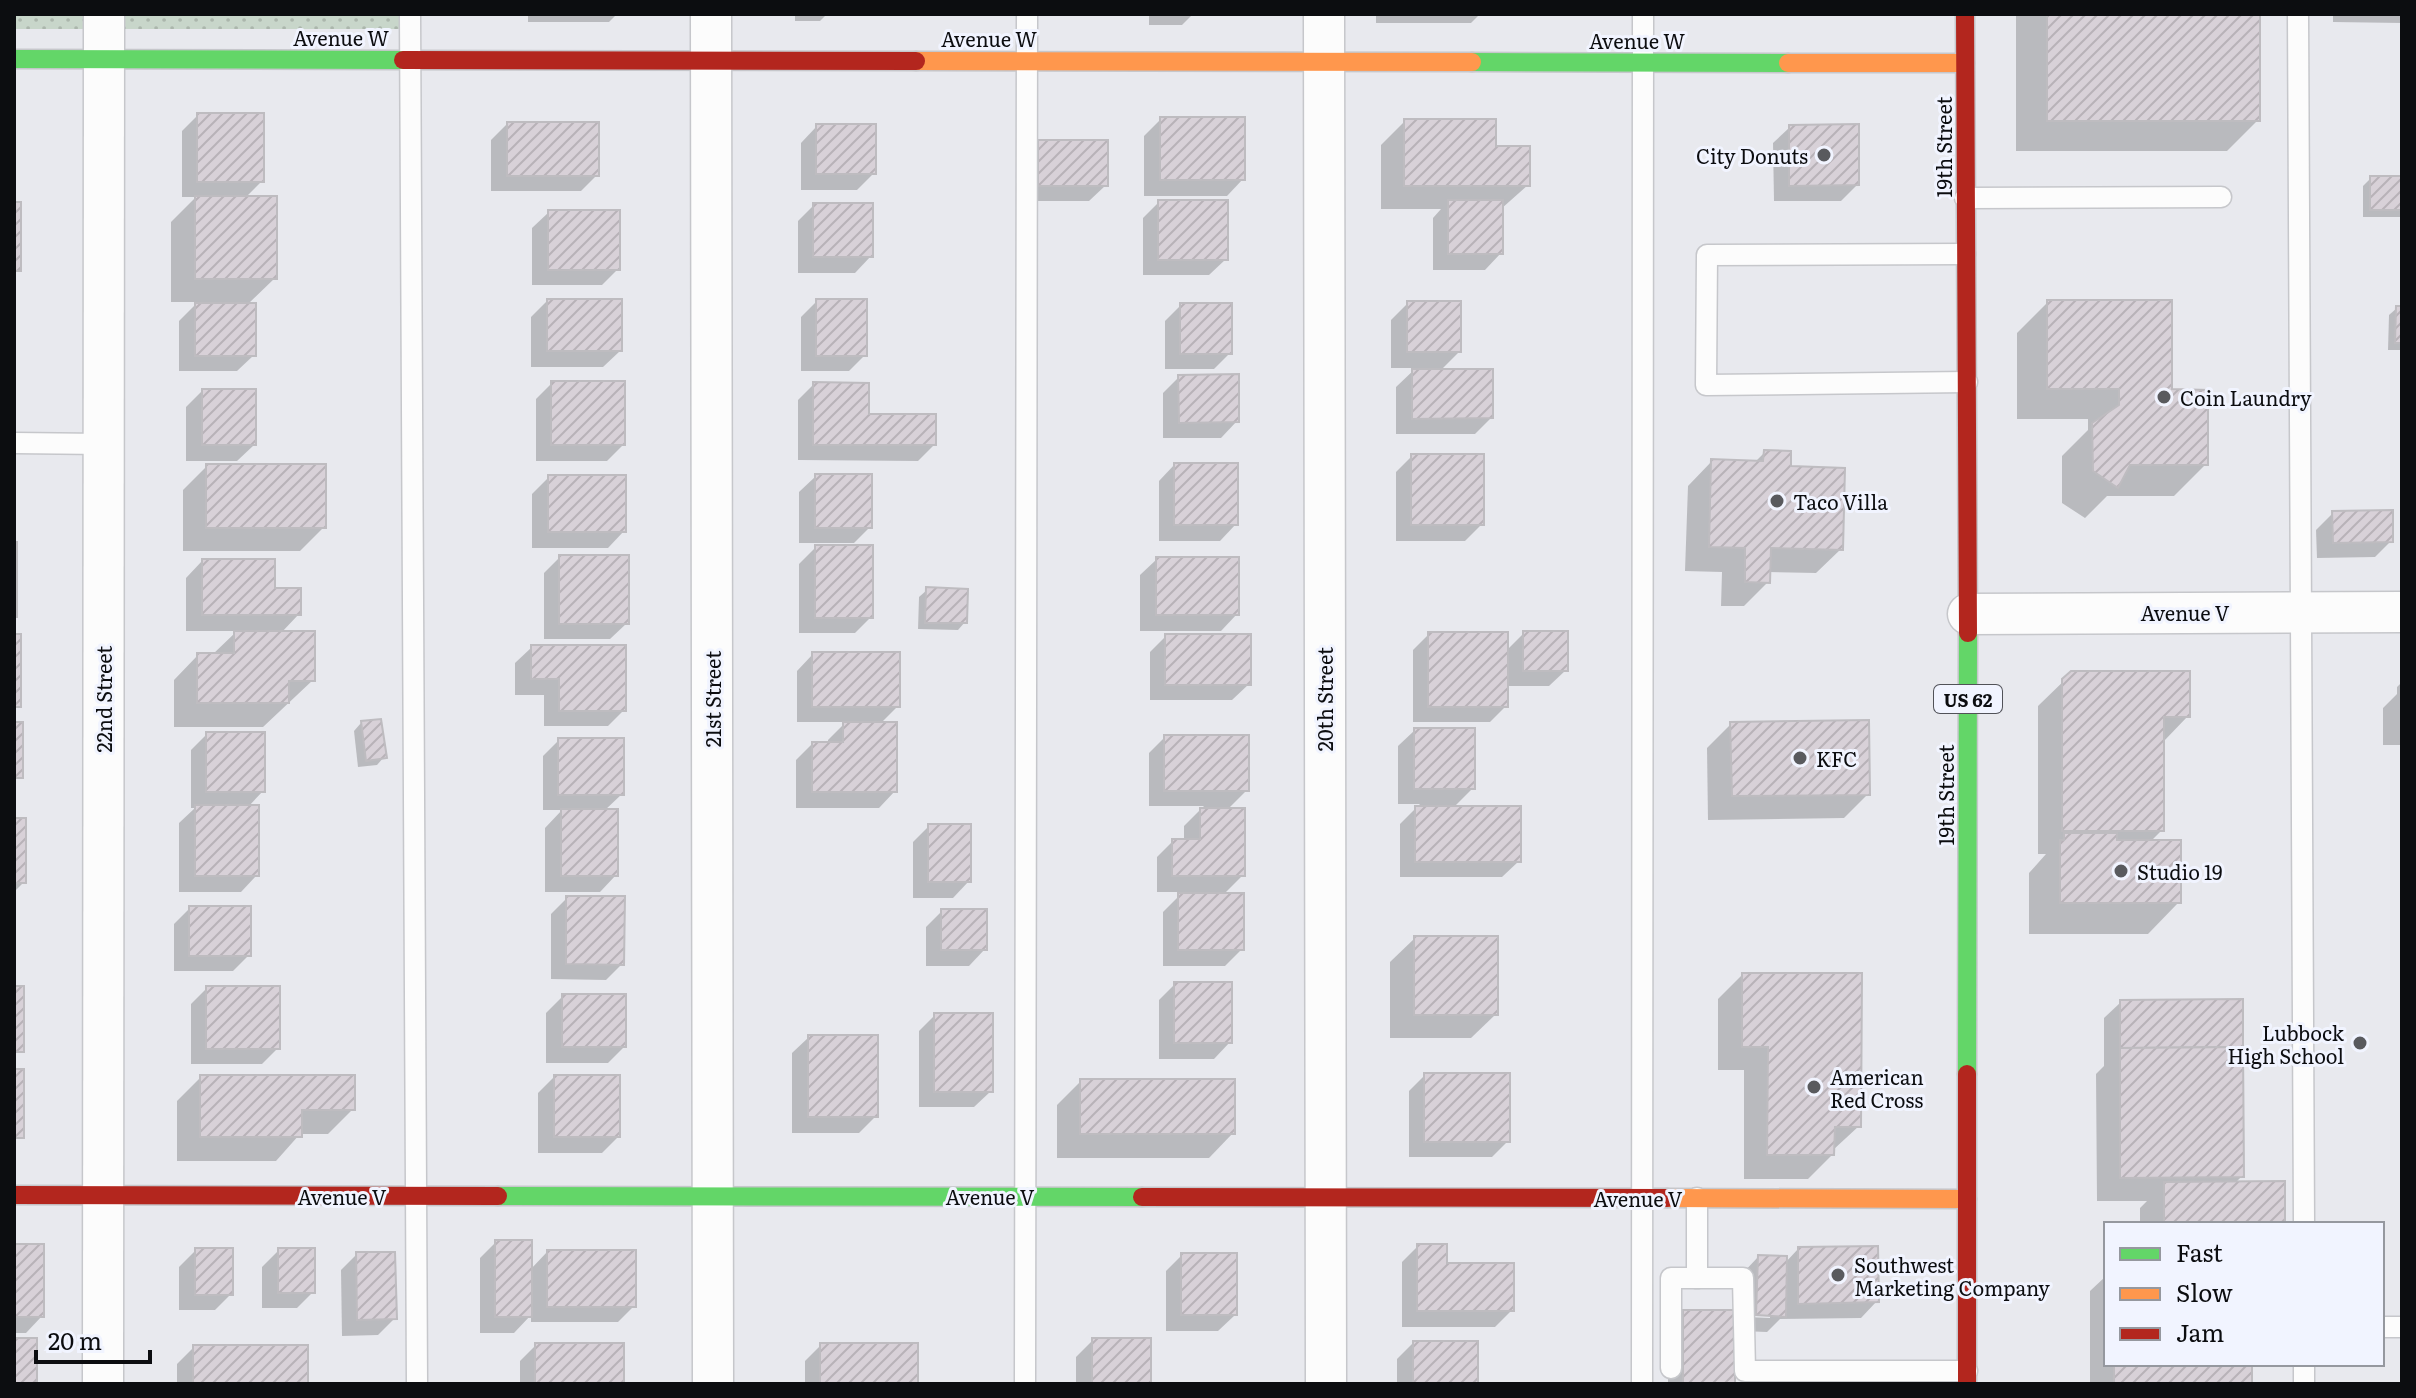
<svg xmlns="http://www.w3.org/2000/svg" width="2416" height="1398" font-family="Literata,serif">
	<defs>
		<pattern id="park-dots" width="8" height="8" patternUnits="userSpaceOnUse" patternTransform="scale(2)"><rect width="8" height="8" fill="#c8d6ca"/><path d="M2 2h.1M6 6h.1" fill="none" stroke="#abb6ac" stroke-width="1.8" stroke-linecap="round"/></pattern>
		<pattern id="building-hatch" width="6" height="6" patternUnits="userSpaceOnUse" patternTransform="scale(2)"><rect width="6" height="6" fill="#d8d1d8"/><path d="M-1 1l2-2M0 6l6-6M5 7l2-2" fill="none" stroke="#b8b2b8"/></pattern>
	</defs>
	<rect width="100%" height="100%" fill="#e8e9ee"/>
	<rect fill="url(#park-dots)" x="14" y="14" width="389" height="15"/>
	<g fill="#0003" fill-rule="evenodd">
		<path d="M528,14H617L609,22H528Z"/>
		<path d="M795,14H827L820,21H795Z"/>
		<path d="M1149,14H1193L1182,25H1149Z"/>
		<path d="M1376,14H1480L1471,23H1376Z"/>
		<path d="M2016,14H2258V120L2227,151H2016Z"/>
		<path d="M2333,14H2402V23L2333,22Z"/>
		<path d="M198,115L262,181L245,198L275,278L247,305L254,355L237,371H179V321L198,302H171V222L196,197H182V131Z"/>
		<path d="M1161,119L1243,179L1227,196H1144V136Z"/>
		<path d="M1405,121L1494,148L1528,185L1501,209V253L1485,270H1433V218L1441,209H1381V145Z"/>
		<path d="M507,124L597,175L581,191H491V140Z"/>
		<path d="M817,126L874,173L857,190H801V143Z"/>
		<path d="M1790,127L1857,185L1841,201H1774L1773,143Z"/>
		<path d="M1039,142L1106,185L1089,201H1022V158Z"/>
		<path d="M2371,178H2402V217H2363V186Z"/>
		<path d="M1159,202L1226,259L1209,275H1143V218Z"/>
		<path d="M814,205L871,256L855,273H798V221Z"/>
		<path d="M549,212L618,269L602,285H532V228Z"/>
		<path d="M547,301L620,351L603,367H531V317Z"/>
		<path d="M817,301L865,355L849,371H801V317Z"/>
		<path d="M2048,302L2170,391L2206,464L2174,496H2107L2085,518L2062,503V456L2088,430V419H2017V333Z"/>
		<path d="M1408,303L1459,352L1440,371L1491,418L1475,434H1396V387L1416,368H1391V320Z"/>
		<path d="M1181,305L1230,353L1214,369H1165V321Z"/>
		<path d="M2397,308H2402V350H2388L2389,315Z"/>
		<path d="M1179,377L1237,421L1221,438H1163V393Z"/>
		<path d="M552,383L623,445L607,461H536V399Z"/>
		<path d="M814,384L867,416L934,445L918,461L798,460V400Z"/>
		<path d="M202,391L254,445L237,461H186V407Z"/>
		<path d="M1765,452L1788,468L1841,549L1816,573L1768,572V582L1744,606H1721L1722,572L1685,571L1688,486L1712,461L1754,463Z"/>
		<path d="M1412,456L1482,524L1465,541H1396V472Z"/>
		<path d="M1175,464L1236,524L1220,541H1159V481Z"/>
		<path d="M207,466L324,527L300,551H183V490Z"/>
		<path d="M816,476L870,527L854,543H799V492Z"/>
		<path d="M549,477L624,531L608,548H532V494Z"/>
		<path d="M2333,513L2391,541L2375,557L2317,558L2316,530Z"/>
		<path d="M816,547L871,617L855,633H799V564Z"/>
		<path d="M560,557L627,623L610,639H544V573Z"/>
		<path d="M1157,559L1237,614L1221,631H1140V575Z"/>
		<path d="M202,561L273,590L299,614L281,633L313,680L263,727H174V680L198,655H212L237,631H186V578Z"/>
		<path d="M927,590L965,622L958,630L918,629L919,597Z"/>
		<path d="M1524,633L1566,670L1549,686H1506V706L1490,722H1413V650L1429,634L1506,651Z"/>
		<path d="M1166,636L1249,684L1232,700H1150V652Z"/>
		<path d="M532,647L624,710L608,726H544V695H515V663Z"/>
		<path d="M813,654L898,706L880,724L895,791L879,808H796V760L812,744H828V740L846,722H797V671Z"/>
		<path d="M2072,673L2188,716L2164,741L2162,830L2150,842L2179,902L2148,934H2029V873L2046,854H2038V706Z"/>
		<path d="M2402,682V745H2383V708L2397,694V687Z"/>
		<path d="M361,723L384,757L377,765L358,767L354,731Z"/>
		<path d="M1731,724L1868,794L1844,818L1708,820L1707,748Z"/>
		<path d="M1415,730L1473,788L1453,808L1519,861L1502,877H1400V824L1420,804H1398V746Z"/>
		<path d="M207,734L263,791L248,807L257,875L241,892H179V823L195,808H191V750Z"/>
		<path d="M1165,737L1247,790L1227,810L1243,875L1223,895L1242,949L1225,966H1163V912L1183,892H1157V857L1173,841H1184V826L1204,806H1149V753Z"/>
		<path d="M559,740L622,794L604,811L616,875L600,892H545V828L562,810H543V756Z"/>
		<path d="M14,820L24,882L14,892Z"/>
		<path d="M929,826L969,881L953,898H913V842Z"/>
		<path d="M567,898L622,964L606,980L551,979V914Z"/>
		<path d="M190,908L249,955L233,971H174V924Z"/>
		<path d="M942,911L985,949L969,966H926V927Z"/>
		<path d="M1415,938L1496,1014L1471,1038H1390V962Z"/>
		<path d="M1742,975L1859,1126L1833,1150L1832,1155L1808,1179H1744V1070H1718V999Z"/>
		<path d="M1175,984L1230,1042L1214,1059H1159V1000Z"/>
		<path d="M207,988L278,1048L262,1064H191V1004Z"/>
		<path d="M563,996L624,1047L608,1063H546V1013Z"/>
		<path d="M2121,1002L2242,1176L2235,1183L2283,1224H2140V1208L2147,1201H2097L2096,1074L2104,1066V1018Z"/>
		<path d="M935,1015L991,1091L974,1107H919V1031Z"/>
		<path d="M809,1037L876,1116L859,1133H792V1053Z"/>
		<path d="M1425,1075L1508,1141L1492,1157H1409V1091Z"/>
		<path d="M201,1077L353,1109L328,1134H300L276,1161H177V1101Z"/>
		<path d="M554,1077L618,1137L602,1153H538V1093Z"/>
		<path d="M1081,1081L1233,1133L1209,1158H1057V1105Z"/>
		<path d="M496,1242L530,1270L547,1252L634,1306L618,1322H531V1315L514,1333H480V1258Z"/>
		<path d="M14,1246L42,1316L26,1333H14Z"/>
		<path d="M1418,1246L1445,1265L1512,1310L1495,1327H1402V1262Z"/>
		<path d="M1798,1249L1877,1301L1861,1318L1780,1319L1767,1332L1741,1331L1742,1274L1758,1257L1785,1263ZM1746,1313L1770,1314V1318L1746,1317Z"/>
		<path d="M196,1250L231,1294L215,1310H179V1267Z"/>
		<path d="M279,1250L313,1292L297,1308H262V1267Z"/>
		<path d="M357,1254L395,1318L378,1335L342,1336L341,1270Z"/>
		<path d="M1182,1255L1235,1315L1218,1331H1166V1271Z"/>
		<path d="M2106,1276V1364H2250V1384H2090V1291Z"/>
		<path d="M1684,1312L1733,1384H1668V1328Z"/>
		<path d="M1093,1340L1149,1384H1076V1357Z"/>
		<path d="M1413,1343L1476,1384H1397V1359Z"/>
		<path d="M536,1345L622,1384H520V1361Z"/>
		<path d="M821,1345L916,1384H805V1361Z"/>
		<path d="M194,1347L306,1384H177V1364Z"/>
	</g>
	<g fill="url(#building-hatch)" stroke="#bebcc0" stroke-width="2">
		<rect x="2047" y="14" width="213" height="107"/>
		<rect x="197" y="113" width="67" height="69"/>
		<rect x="1160" y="117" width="85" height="63"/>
		<path d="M1404,119H1496V146H1530V186H1404Z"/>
		<rect x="507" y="122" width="92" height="54"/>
		<rect x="816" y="124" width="60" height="50"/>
		<path d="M1859,124V185L1789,186V125Z"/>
		<rect x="1038" y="140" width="70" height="46"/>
		<rect x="2370" y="176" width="32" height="34"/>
		<rect x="195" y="196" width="82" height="83"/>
		<rect x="1158" y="200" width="70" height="60"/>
		<rect x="1448" y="200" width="55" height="54"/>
		<rect x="14" y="202" width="7" height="69"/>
		<rect x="813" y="203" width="60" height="54"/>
		<rect x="548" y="210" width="72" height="60"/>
		<rect x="547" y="299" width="75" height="52"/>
		<rect x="816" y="299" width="51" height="57"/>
		<path d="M2047,300H2172V389L2208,390V465H2130L2118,488L2093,471L2092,423L2119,405V389H2047Z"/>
		<rect x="1407" y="301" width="54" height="51"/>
		<rect x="195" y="303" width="61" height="53"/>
		<rect x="1180" y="303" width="52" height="51"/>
		<path d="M2396,306H2402V343H2395Z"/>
		<path d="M1412,369H1493V418L1412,419Z"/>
		<path d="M1239,374V422L1179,423L1178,375Z"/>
		<rect x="551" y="381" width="74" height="64"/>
		<path d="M813,382L869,383V414H936V445H813Z"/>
		<rect x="202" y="389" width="54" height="56"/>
		<path d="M1764,450L1791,451V466L1845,468L1843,550L1771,548L1770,583L1745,582V548L1709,547L1711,459L1763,461Z"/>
		<rect x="1411" y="454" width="73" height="71"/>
		<rect x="1174" y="463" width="64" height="62"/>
		<rect x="206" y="464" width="120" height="64"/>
		<rect x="815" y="474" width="57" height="54"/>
		<rect x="548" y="475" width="78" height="57"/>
		<path d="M2393,510V542L2333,543L2332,511Z"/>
		<rect x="14" y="542" width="3" height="75"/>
		<rect x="815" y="545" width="58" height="73"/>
		<rect x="559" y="555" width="70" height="69"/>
		<rect x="1156" y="557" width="83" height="58"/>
		<path d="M202,559H275V588H301V615H202Z"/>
		<path d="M926,587L968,589L967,623H925Z"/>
		<path d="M234,631H315V681H289V703H197V653H234Z"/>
		<rect x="1523" y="631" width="45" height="40"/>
		<rect x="1428" y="632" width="80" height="75"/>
		<rect x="14" y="634" width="7" height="73"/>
		<rect x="1165" y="634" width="86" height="51"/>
		<path d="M531,645H626V711H559V679H531Z"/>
		<rect x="812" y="652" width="88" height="55"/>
		<path d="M2071,671H2190V717H2164V831H2062V679Z"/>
		<path d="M381,719L387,758L366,761L361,721Z"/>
		<path d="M1869,720L1870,795L1732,796L1730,722Z"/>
		<rect x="14" y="722" width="9" height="56"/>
		<path d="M843,722H897V792H812V742H843Z"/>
		<rect x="1414" y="728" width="61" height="61"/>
		<rect x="206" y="732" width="59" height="60"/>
		<rect x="1164" y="735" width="85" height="56"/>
		<rect x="558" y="738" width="66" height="57"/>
		<rect x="195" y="805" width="64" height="71"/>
		<rect x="1415" y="806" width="106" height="56"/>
		<path d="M1200,808H1245V876H1172V839H1200Z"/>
		<rect x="561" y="809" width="57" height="67"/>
		<rect x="14" y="818" width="12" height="65"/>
		<rect x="928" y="824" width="43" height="58"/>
		<path d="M2064,833H2117V840H2181V903H2060V840H2064Z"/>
		<rect x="1178" y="893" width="66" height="57"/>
		<path d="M566,896H625L624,965L566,964Z"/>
		<rect x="189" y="906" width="62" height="50"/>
		<rect x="941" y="909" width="46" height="41"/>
		<rect x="1414" y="936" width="84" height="79"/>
		<path d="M1742,973H1862L1861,1127H1835L1834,1155H1767L1768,1047H1742Z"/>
		<rect x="1174" y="982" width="58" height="61"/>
		<rect x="14" y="986" width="10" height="66"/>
		<rect x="206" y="986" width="74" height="63"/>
		<rect x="562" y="994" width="64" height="53"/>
		<path d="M2243,999V1047L2120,1048V1000Z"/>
		<rect x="934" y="1013" width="59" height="79"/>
		<rect x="808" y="1035" width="70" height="82"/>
		<path d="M2243,1047L2244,1177L2120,1178V1048Z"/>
		<rect x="14" y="1069" width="10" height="69"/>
		<rect x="1424" y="1073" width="86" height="69"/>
		<path d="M200,1075H355V1110H302V1137H200Z"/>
		<rect x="554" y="1075" width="66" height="62"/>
		<rect x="1080" y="1079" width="155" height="55"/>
		<path d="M2285,1181V1224H2164V1182Z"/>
		<rect x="495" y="1240" width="37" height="77"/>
		<rect x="14" y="1244" width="30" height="73"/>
		<path d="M1417,1244H1447V1263H1514V1311H1417Z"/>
		<path d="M1878,1246L1879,1302L1798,1304V1247Z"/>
		<rect x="195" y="1248" width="38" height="47"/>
		<rect x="278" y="1248" width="37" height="45"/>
		<rect x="547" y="1250" width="89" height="57"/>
		<path d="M356,1252H395L397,1319L357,1320Z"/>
		<rect x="1181" y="1253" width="56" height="62"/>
		<path d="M1758,1255L1787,1256L1786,1317L1756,1315Z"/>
		<rect x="1683" y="1310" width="52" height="74"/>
		<rect x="14" y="1338" width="23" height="46"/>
		<rect x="1092" y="1338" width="59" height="46"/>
		<rect x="1413" y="1341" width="65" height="43"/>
		<rect x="535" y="1343" width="89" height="41"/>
		<rect x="820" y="1343" width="98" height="41"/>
		<rect x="193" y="1345" width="115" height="39"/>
		<rect x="2114" y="1364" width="138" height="20"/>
	</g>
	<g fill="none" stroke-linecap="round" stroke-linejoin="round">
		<g stroke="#c6c7cb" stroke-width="23">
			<g id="lane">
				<path d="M410,14L417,1384"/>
				<path d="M2298,14L2304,1224"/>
				<path d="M1965,198L2221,197"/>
				<path d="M1965,254L1707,255L1706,385L1967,382"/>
				<path d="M14,443L103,444"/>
				<path d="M1697,1198V1278"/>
				<path d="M2382,1327H2402"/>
				<path d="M2304,1364V1384"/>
				<path d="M1671,1368V1278H1743L1745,1371H1967"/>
				<path d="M1025,1384L1027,14"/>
				<path d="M1642,1384L1643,14"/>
			</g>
		</g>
		<g stroke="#c6c7cb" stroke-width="43">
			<g id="street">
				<path d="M711,14L713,1384"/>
				<path d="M1324,14L1326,1384"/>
				<path d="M1968,614L2402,612"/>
				<path d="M103,1384L104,14"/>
			</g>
		</g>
		<g stroke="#c6c7cb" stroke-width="21">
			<g id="fast">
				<path d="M14,59L403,60"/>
				<path d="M1472,62L1788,63"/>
				<path d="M1967,1074L1968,633"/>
				<path d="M498,1196L1142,1197"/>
			</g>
		</g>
		<g stroke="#c6c7cb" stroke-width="21">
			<g id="slow">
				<path d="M916,61L1472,62"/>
				<path d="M1788,63H1965"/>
				<path d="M1667,1198L1967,1199"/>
			</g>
		</g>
		<g stroke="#c6c7cb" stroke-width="21">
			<g id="jam">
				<path d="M1965,14L1968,633"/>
				<path d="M403,60L916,61"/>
				<path d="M14,1195L498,1196"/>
				<path d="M1142,1197L1667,1198"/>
				<path d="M1967,1384V1074"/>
			</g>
		</g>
		<use href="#lane" stroke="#fcfcfc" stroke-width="20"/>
		<use href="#street" stroke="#fcfcfc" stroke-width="40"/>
		<use href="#fast" stroke="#63d668" stroke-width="18"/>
		<use href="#slow" stroke="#ff974d" stroke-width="18"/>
		<use href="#jam" stroke="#b3261e" stroke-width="18"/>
	</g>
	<g fill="#595a5e" stroke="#f1f4ff" stroke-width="3">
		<circle cx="1824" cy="155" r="8"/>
		<circle cx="2164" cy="397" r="8"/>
		<circle cx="1777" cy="501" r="8"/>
		<circle cx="1800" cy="758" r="8"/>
		<circle cx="2121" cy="871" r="8"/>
		<circle cx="2360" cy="1043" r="8"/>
		<circle cx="1814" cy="1087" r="8"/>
		<circle cx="1838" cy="1275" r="8"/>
	</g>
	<g text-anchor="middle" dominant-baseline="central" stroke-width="6" stroke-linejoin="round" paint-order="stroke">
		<rect fill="#f1f4ff" stroke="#515258" stroke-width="2" x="1934" y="685" width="68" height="28" rx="6"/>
		<g font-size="18" font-weight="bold" fill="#0c0d10">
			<text x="1968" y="699">US 62</text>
		</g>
		<g font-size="20" fill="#0c0d10" stroke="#f1f4ff">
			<text x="341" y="37">Avenue W</text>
			<text x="989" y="38">Avenue W</text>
			<text x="1637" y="40">Avenue W</text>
			<text transform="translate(1943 147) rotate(-90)">19th Street</text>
			<text x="2185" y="612">Avenue V</text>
			<text transform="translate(103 699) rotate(-90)">22nd Street</text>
			<text transform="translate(712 699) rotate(-90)">21st Street</text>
			<text transform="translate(1324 699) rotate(-90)">20th Street</text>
			<text transform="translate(1945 795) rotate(-90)">19th Street</text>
			<text x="342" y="1196">Avenue V</text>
			<text x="990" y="1196">Avenue V</text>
			<text x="1638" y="1198">Avenue V</text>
		</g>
		<g font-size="20" fill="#0c0d10" stroke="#f1f4ff" text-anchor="start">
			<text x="1808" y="155" text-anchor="end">City Donuts</text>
			<text x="2180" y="397">Coin Laundry</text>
			<text x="1793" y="501">Taco Villa</text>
			<text x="1816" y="758">KFC</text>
			<text x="2137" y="871">Studio 19</text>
			<text x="2344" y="1032" text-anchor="end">Lubbock<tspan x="2344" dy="23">High School</tspan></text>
			<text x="1830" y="1076">American<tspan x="1830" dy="23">Red Cross</tspan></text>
			<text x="1854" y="1264">Southwest<tspan x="1854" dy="23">Marketing Company</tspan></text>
		</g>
	</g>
	<rect width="2416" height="1398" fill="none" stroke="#0c0d10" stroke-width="32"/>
	<rect x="2104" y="1222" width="280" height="144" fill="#f1f4ff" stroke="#95989f" stroke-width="2"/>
	<rect x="2120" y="1248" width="40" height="12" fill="#63d668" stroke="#95989f" stroke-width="2"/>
	<text x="2176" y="1262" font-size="24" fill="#0c0d10">Fast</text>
	<rect x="2120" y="1288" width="40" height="12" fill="#ff974d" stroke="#95989f" stroke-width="2"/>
	<text x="2176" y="1302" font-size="24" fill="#0c0d10">Slow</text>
	<rect x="2120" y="1328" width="40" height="12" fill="#b3261e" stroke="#95989f" stroke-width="2"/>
	<text x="2176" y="1342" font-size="24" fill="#0c0d10">Jam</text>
	<path d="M36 1350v12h114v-12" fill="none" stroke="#0c0d10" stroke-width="4"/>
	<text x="48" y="1350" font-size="24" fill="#0c0d10" stroke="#f1f4ff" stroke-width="6" paint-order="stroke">20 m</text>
</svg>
